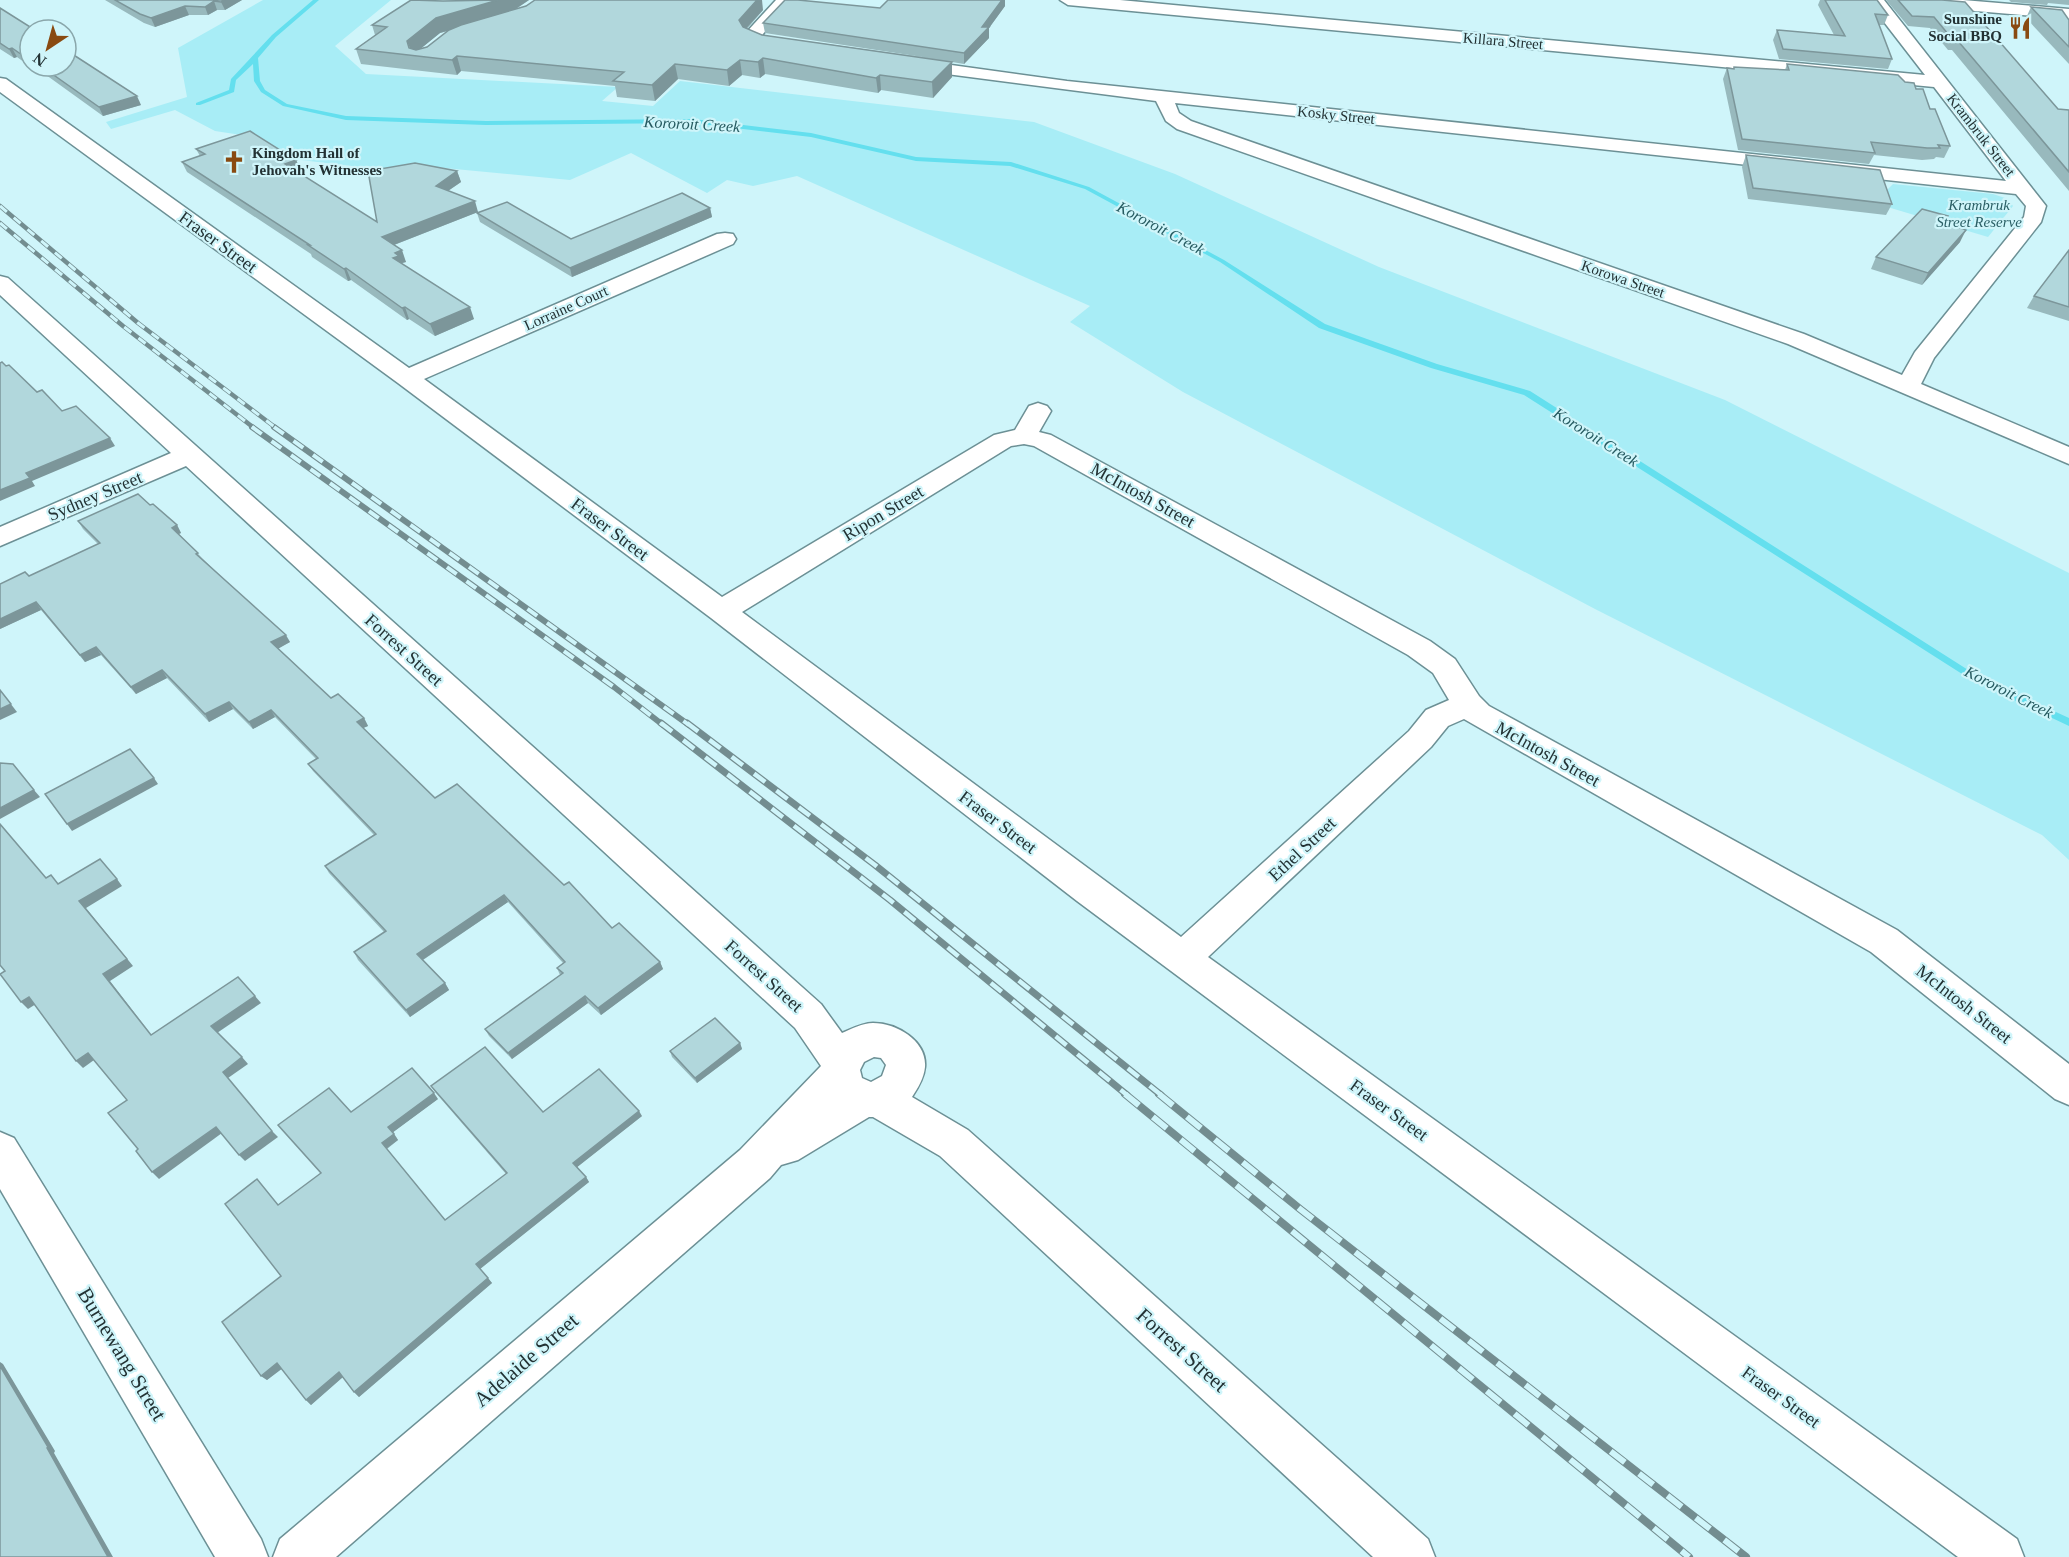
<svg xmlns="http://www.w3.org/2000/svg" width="2069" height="1557" font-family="'Times New Roman',serif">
	<rect width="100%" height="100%" fill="#cff5fa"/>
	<g fill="#a8edf6">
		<path d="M263,0H391L335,46L366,74L618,87L602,101L653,106L680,81L1034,122L1175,174L1379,267L1725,400L2069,573V860L2042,835L1595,609L1183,392L1070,322L1090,306L797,176L753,186L727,180L707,193L631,153L570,180L423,166L386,170L292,159L261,138L215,131L175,110L111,129L106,122L187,97L178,48Z"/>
		<path d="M1893,184L1993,194L2008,199L2013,206L1988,237L1874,203Z"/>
	</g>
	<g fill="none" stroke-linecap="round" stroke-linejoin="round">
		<path fill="#64dfee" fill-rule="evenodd" d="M313,0H319L276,37L258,58L260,81L265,90L287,104L346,116L486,121L693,119L811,133L916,157L1011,162L1089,187L1224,260L1325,324L1437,364L1530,391L1976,675L2069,718V726L1970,679L1524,395L1431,368L1319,328L1220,262L1085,189L1010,166L916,161L811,137L693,123L486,125L346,120L283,106L261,92L254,81L253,64L236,80L234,92L200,105H196V103L229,90L231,79L272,35Z"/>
		<g stroke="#6c9095" stroke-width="3">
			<g id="minor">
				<path d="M776,0H793L762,35L768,38L795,42L798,46L795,50C779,54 754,49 743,36Z"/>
				<path d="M1060,0H1120L1925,75L1867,0H1884L2046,206L2041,222L1934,358L1921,384L2069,447V464L1788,344L1177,129L1166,121L1156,101L908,69L902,68L899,64L902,60L908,59L1067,81L2006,181L1934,87L1068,5ZM1175,103L2016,194L2026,206L2024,217L1915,352L1902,375L1804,334L1191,121L1179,113Z"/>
				<path d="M1897,0H1963L2069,9V19L1905,5Z"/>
				<path d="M0,78L6,79L409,368L717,234L725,233L733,234L736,239L733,244L424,379L722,597L994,435L1015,430L1029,406L1038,403L1047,406L1051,411L1039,432L1051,435L1430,641L1455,659L1479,696L1489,706L1897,930L2069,1064V1105L2055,1099L1871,952L1464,719L1448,726L1431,747L1208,957L2017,1539L2024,1557H1958L1077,901L711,618L398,383L0,92ZM1024,444L1034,446L1408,655L1433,673L1449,700L1426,710L1409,731L1181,937L742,612L1011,446Z"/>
				<path d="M0,276L8,278L821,1004L842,1033C851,1029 863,1023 873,1023C897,1023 927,1041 925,1067C924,1078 918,1088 912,1097L968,1130L1428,1539L1435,1557H1373L940,1156L873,1117H869L798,1160L781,1165L770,1178L336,1557H273L280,1539L740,1150L821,1066L795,1028L186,466L0,546V527L171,453L0,295ZM874,1057L881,1058L886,1065L882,1076L871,1082L862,1078L860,1070L864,1062Z"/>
				<path d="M0,1132L14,1138L261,1539L268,1557H215L0,1189Z"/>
			</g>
		</g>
		<use href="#minor" fill="#fff" fill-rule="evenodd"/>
		<g stroke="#738d90" stroke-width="4.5">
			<g id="rail-far3">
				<path d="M0,206L138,323L276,428"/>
				<path d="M0,223L123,326L254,428"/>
			</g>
		</g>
		<g stroke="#738d90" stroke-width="6">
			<g id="rail-far2">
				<path d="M252,427L614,687L663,725"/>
				<path d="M274,427L689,725"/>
			</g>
		</g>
		<g stroke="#738d90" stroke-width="7">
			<g id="rail-far1">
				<path d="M661,723L890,900L1127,1095"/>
				<path d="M687,723L875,865L1161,1095"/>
			</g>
		</g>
		<g stroke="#738d90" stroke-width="8">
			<g id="rail">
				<path d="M1125,1094L1689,1557"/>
				<path d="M1159,1094L1300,1209L1746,1557"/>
			</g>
		</g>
		<use href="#rail-far3" stroke="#cff5fa" stroke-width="3" stroke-dasharray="9" stroke-linecap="butt"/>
		<use href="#rail-far2" stroke="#cff5fa" stroke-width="4" stroke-dasharray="12" stroke-linecap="butt"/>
		<use href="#rail-far1" stroke="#cff5fa" stroke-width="4.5" stroke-dasharray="14" stroke-linecap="butt"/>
		<use href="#rail" stroke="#cff5fa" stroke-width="6" stroke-dasharray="18" stroke-linecap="butt"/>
	</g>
	<g fill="#98b9bd" fill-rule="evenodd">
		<path d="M105,0H242L225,10H217L208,15H189L155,27L144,23Z"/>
		<path d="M529,0L516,9L763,10L747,29L762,35L929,58L765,33L763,23L880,8L888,0H1005V6L989,28V38L964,64L952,62V77L933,98L881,90L878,93L765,74L760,78L742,75L729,86L678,79L655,101L617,97L615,86L461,71L457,75L361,64L356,49L375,35L372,25L443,1ZM448,31L427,47L421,48L440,33Z"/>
		<path d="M1820,0H1877L1888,15L1884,25H1879L1892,59L1888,69L1779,59L1773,40L1777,30L1834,35L1818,5Z"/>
		<path d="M1886,0H1942L2058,109L2069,110V191L1952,50H1948L1930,28L1908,26Z"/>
		<path d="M2009,0H2069V5L2048,3L2047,5L2011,2Z"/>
		<path d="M2031,7L2069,20V64L2026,18Z"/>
		<path d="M0,8L30,30V66H66L141,105L103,116L35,67L32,68L17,57L14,58L0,49Z"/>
		<path d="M1787,64L1905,82L1916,89L1930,109L1950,146L1944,158L1936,157L1934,159L1922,160L1874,155L1869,164L1738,150L1723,79L1727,68L1733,69L1734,67L1785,70Z"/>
		<path d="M196,149L296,160L301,170L297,172L377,222L457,171L461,182L448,191L478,212L394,245L406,262L402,263V264L474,319L435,336L409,319L407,320L351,280L348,281L312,257L311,254L187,172L182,162L200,156Z"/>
		<path d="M1746,155L1892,204L1886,215L1748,199L1742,167Z"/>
		<path d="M710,208L712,217L572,277L480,222L477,213L571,239Z"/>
		<path d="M1948,216L1947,219L1961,229L1960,242L1922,285L1871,269L1876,257Z"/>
		<path d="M2069,250V321L2027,308L2034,296Z"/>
		<path d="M150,505L177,525L181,533L179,534L202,558L290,642L278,648L331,698L364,718L368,726L363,728L435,798L564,885L612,928L660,962L663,969L601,1015L588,1003L512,1059L489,1036L485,1029L560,975L557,968L563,963L508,902L423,960L445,983L449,990L410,1017L358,960L354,952L384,932L329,873L325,866L374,835L313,771L308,764L316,759L275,717L253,729L233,709L209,722L167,678L136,694L101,655L85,662L41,610L0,629V584L29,576L98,544L83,529L78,521Z"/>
		<path d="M740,1043L742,1049L697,1083L672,1057L670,1051Z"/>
		<path d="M431,1086L543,1112L642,1116L577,1167L586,1177L589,1182L480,1269L492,1283L359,1397L354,1392L343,1377L311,1405L306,1400L282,1368L267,1380L261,1376L281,1276L321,1174L351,1112L438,1099L393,1132L398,1140L387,1149L445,1220L506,1174L435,1092Z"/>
	</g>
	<g fill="#7c969a">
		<path d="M224,0H242L225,10L221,2Z"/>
		<path d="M498,0H529L511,12L440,33L413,55L407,41L436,18Z"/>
		<path d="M757,0H762L763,10L741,34L739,20Z"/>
		<path d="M1002,0H1005V6L989,28V38L964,64V53Z"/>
		<path d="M214,1L217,10L208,15L205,7Z"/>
		<path d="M185,6L189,15L155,27L151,18Z"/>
		<path d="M12,48L17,57L14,58L9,49Z"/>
		<path d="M457,56L461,71L457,75L452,60Z"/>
		<path d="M763,58L765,74L760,78L758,62Z"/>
		<path d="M740,60L742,75L729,86L727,70Z"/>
		<path d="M952,62V77L933,98L932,82Z"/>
		<path d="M675,64L678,79L655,101L652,85Z"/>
		<path d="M880,75L881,90L878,93L876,78Z"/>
		<path d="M137,96L141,105L103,116L99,107Z"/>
		<path d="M296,160L301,170L289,174L285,164Z"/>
		<path d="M457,171L461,182L439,197L436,186Z"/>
		<path d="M475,201L478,212L386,248L382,237Z"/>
		<path d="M710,208L712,217L572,277L570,268Z"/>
		<path d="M1966,230L1960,242L1922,285L1928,273Z"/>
		<path d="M402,250L406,262L402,263L403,267L393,258L395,253Z"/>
		<path d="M346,268L351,280L348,281L344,269Z"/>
		<path d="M405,307L409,319L407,320L402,308Z"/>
		<path d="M470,307L474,319L435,336L430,324Z"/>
		<path d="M110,438L115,446L32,481L35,486L0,501V490L26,473Z"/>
		<path d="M177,525L181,533L176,535L172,528Z"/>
		<path d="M36,602L41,610L0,629V619Z"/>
		<path d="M286,635L290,642L276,650L271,642Z"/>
		<path d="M96,647L101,655L85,662L80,655Z"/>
		<path d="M162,670L167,678L136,694L131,687Z"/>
		<path d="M0,690L17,712L0,720Z"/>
		<path d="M229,702L233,709L209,722L205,714Z"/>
		<path d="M271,710L275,717L253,729L249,722Z"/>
		<path d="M364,718L368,726L361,729L357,722Z"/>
		<path d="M154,778L158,784L72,831L67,824Z"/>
		<path d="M34,790L40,797L0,819V808Z"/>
		<path d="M117,879L122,886L86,908L133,966L110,981L157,1042L103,974L79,901Z"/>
		<path d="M504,895L508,902L421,961L417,954Z"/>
		<path d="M660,962L663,969L601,1015L598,1008Z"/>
		<path d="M445,983L449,990L410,1017L406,1010Z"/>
		<path d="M255,996L261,1003L217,1033L211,1026Z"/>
		<path d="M585,996L588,1003L512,1059L508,1053Z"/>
		<path d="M29,997L36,1004L28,1009L21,1002Z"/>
		<path d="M740,1043L742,1049L697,1083L695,1078Z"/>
		<path d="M88,1053L94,1060L83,1068L76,1061Z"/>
		<path d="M242,1057L248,1064L228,1078L223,1072Z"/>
		<path d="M434,1093L438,1099L392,1133L388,1127Z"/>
		<path d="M639,1111L642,1116L576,1168L573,1163Z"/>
		<path d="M216,1127L222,1133L159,1179L152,1172Z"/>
		<path d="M272,1131L278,1137L245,1161L239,1155Z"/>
		<path d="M394,1134L398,1140L386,1149L382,1143Z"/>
		<path d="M586,1177L589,1182L480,1269L476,1264Z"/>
		<path d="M488,1278L492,1283L359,1397L354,1392Z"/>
		<path d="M0,1362L3,1364L55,1451L54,1453L113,1557H108L0,1366Z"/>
		<path d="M277,1363L283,1368L267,1380L261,1376Z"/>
		<path d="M339,1372L344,1376L311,1405L306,1400Z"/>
	</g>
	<g fill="#b1d7dc" stroke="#7c969a" stroke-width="1.5">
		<path d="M115,0H224L221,2L214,1L205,7L185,6L151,18L140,14Z"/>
		<path d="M411,0L443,1L498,0L436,18L407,41L409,48L416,50L427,47L449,30L461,25L526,6L535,0H757L739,20L743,27L762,35L952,62L932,82L880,75L876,78L763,58L758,62L740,60L727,70L675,64L652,85L613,81L624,72L457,56L452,60L356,49L387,27L372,25Z"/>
		<path d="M785,0H798L880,8L888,0H1002L982,27H989L964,53L763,23Z"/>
		<path d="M1825,0H1877L1888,15L1875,14L1892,59L1783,49L1777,30L1845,36Z"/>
		<path d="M1898,0H1942L1965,2L2058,109L2069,110V172L1970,55L1957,40H1953L1934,17L1912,16Z"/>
		<path d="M2031,7L2062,10L2069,20V47Z"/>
		<path d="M0,8L35,30H30V59H28L12,48L9,49L0,43Z"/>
		<path d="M66,50L137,96L99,107L41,66H66Z"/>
		<path d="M1787,64L1898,75L1905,82L1914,83L1916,89H1923L1930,109H1935L1950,146L1938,145L1940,148H1927L1871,142L1875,153L1742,139L1727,68L1734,69V67L1789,70Z"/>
		<path d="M250,131L296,160L285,164L377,222L368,171L415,163L457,171L436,186L475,201L382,237L402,250L395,253L399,256L393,258L470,307L430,324L405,307L402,308L346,268L344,269L308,245H310L182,162L205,154L196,149Z"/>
		<path d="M1746,155L1880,170L1892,204L1753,188Z"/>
		<path d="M682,193L710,208L570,268L477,213L507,202L571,239Z"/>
		<path d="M1922,209L1948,216L1946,219L1964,224L1960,228L1966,230L1928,273L1876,257Z"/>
		<path d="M2069,250V307L2034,296Z"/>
		<path d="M2,362L6,366L9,365L37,392L42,390L62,411L76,406L110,438L26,473L30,478L0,490V363Z"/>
		<path d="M138,494L150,505L153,504L177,525L172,528L198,553L196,554L286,635L271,642L331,698L338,694L364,718L357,722L435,798L457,784L564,885L569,882L612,928L619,923L660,962L598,1008L585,996L508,1053L485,1029L563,973L557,968L565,962L504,895L417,954L445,983L406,1010L354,952L386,931L325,866L376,834L308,764L318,758L271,710L249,722L229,702L205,714L162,670L131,687L96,647L80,655L36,602L0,619V584L25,572L29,576L100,543L78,521Z"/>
		<path d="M0,690L11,704L0,709Z"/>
		<path d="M130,749L154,778L67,824L45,794Z"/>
		<path d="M0,763L13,764L34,790L0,808Z"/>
		<path d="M0,824L46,878L51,875L58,884L100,859L117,879L79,901L127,959L103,974L151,1035L238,977L255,996L211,1026L242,1057L223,1072L272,1131L239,1155L216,1127L152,1172L136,1151L138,1149L108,1113L127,1100L88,1053L76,1061L29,997L21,1002L0,974L5,971L0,965Z"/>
		<path d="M715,1018L740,1043L695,1078L670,1051Z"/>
		<path d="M485,1047L543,1112L599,1069L639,1111L573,1163L586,1177L476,1264L488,1278L354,1392L339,1372L306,1400L277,1363L261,1376L222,1322L281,1276L225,1204L257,1179L278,1205L321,1173L278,1125L329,1088L351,1112L412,1068L434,1093L388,1127L394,1134L382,1143L445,1220L507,1173L431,1086Z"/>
		<path d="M0,1366L48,1447L47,1448L108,1557H0Z"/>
	</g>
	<defs>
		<g id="restaurant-bare" transform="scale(1.8)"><path d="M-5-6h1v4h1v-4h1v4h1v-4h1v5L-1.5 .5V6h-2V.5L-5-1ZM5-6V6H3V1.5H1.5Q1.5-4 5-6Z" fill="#894a11" stroke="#cff5fa" stroke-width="2.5" paint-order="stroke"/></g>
		<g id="church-bare" transform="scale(1.8)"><path d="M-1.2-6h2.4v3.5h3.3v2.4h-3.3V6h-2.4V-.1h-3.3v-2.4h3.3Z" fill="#894a11" stroke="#cff5fa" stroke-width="2.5" paint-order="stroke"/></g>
	</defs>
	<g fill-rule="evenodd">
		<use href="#restaurant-bare" x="2020" y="28"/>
		<use href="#church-bare" x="234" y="162"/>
	</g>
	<g text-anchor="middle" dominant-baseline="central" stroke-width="4.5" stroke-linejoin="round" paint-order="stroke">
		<g font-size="15" font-weight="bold" fill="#233234" stroke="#cff5fa" text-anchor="end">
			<text x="2002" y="19">Sunshine<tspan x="2002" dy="17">Social BBQ</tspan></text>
			<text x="252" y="153" text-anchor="start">Kingdom Hall of<tspan x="252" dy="17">Jehovah's Witnesses</tspan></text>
		</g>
		<g font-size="15" fill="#233234" stroke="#cff5fa">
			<text transform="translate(1503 41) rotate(5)">Killara Street</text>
			<text transform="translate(1336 115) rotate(6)">Kosky Street</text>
			<text transform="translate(1981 135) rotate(52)">Krambruk Street</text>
			<text transform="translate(1623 279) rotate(19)">Korowa Street</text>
			<text transform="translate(566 308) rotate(-24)">Lorraine Court</text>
		</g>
		<g font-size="15" font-style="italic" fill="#2a5f65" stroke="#cff5fa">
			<text x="1979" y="205">Krambruk<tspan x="1979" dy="17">Street Reserve</tspan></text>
		</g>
		<g font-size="16" font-style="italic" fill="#255a60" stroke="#cff5fa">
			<text transform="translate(692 124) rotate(3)">Kororoit Creek</text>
			<text transform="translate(1161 228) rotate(28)">Kororoit Creek</text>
			<text transform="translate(1596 437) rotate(32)">Kororoit Creek</text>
			<text transform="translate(2009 692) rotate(27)">Kororoit Creek</text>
		</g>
		<g font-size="18" fill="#233234" stroke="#cff5fa">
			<text transform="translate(218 242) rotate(36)">Fraser Street</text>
			<text transform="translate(1143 495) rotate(29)">McIntosh Street</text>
			<text transform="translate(95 496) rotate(-23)">Sydney Street</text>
			<text transform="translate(883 513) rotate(-31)">Ripon Street</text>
			<text transform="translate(610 529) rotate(37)">Fraser Street</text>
			<text transform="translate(404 650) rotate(42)">Forrest Street</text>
			<text transform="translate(1548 754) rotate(29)">McIntosh Street</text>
			<text transform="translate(998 822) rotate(37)">Fraser Street</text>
			<text transform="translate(1302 849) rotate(-43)">Ethel Street</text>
			<text transform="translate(764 976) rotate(42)">Forrest Street</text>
			<text transform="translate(1964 1004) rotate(38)">McIntosh Street</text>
			<text transform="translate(1389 1110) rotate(36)">Fraser Street</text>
			<text transform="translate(1781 1397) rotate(36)">Fraser Street</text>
		</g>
		<g font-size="21" fill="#233234" stroke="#cff5fa">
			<text transform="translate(1182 1350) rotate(42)">Forrest Street</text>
			<text transform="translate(122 1354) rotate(59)">Burnewang Street</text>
			<text transform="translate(526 1360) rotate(-41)">Adelaide Street</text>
		</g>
	</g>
	<g transform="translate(48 48) rotate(216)"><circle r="28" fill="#cff5fa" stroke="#8aa7ab" stroke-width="1.5"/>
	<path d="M0-4.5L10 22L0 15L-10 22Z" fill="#894a11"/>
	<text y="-9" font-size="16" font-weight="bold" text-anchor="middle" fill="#233234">N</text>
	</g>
</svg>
